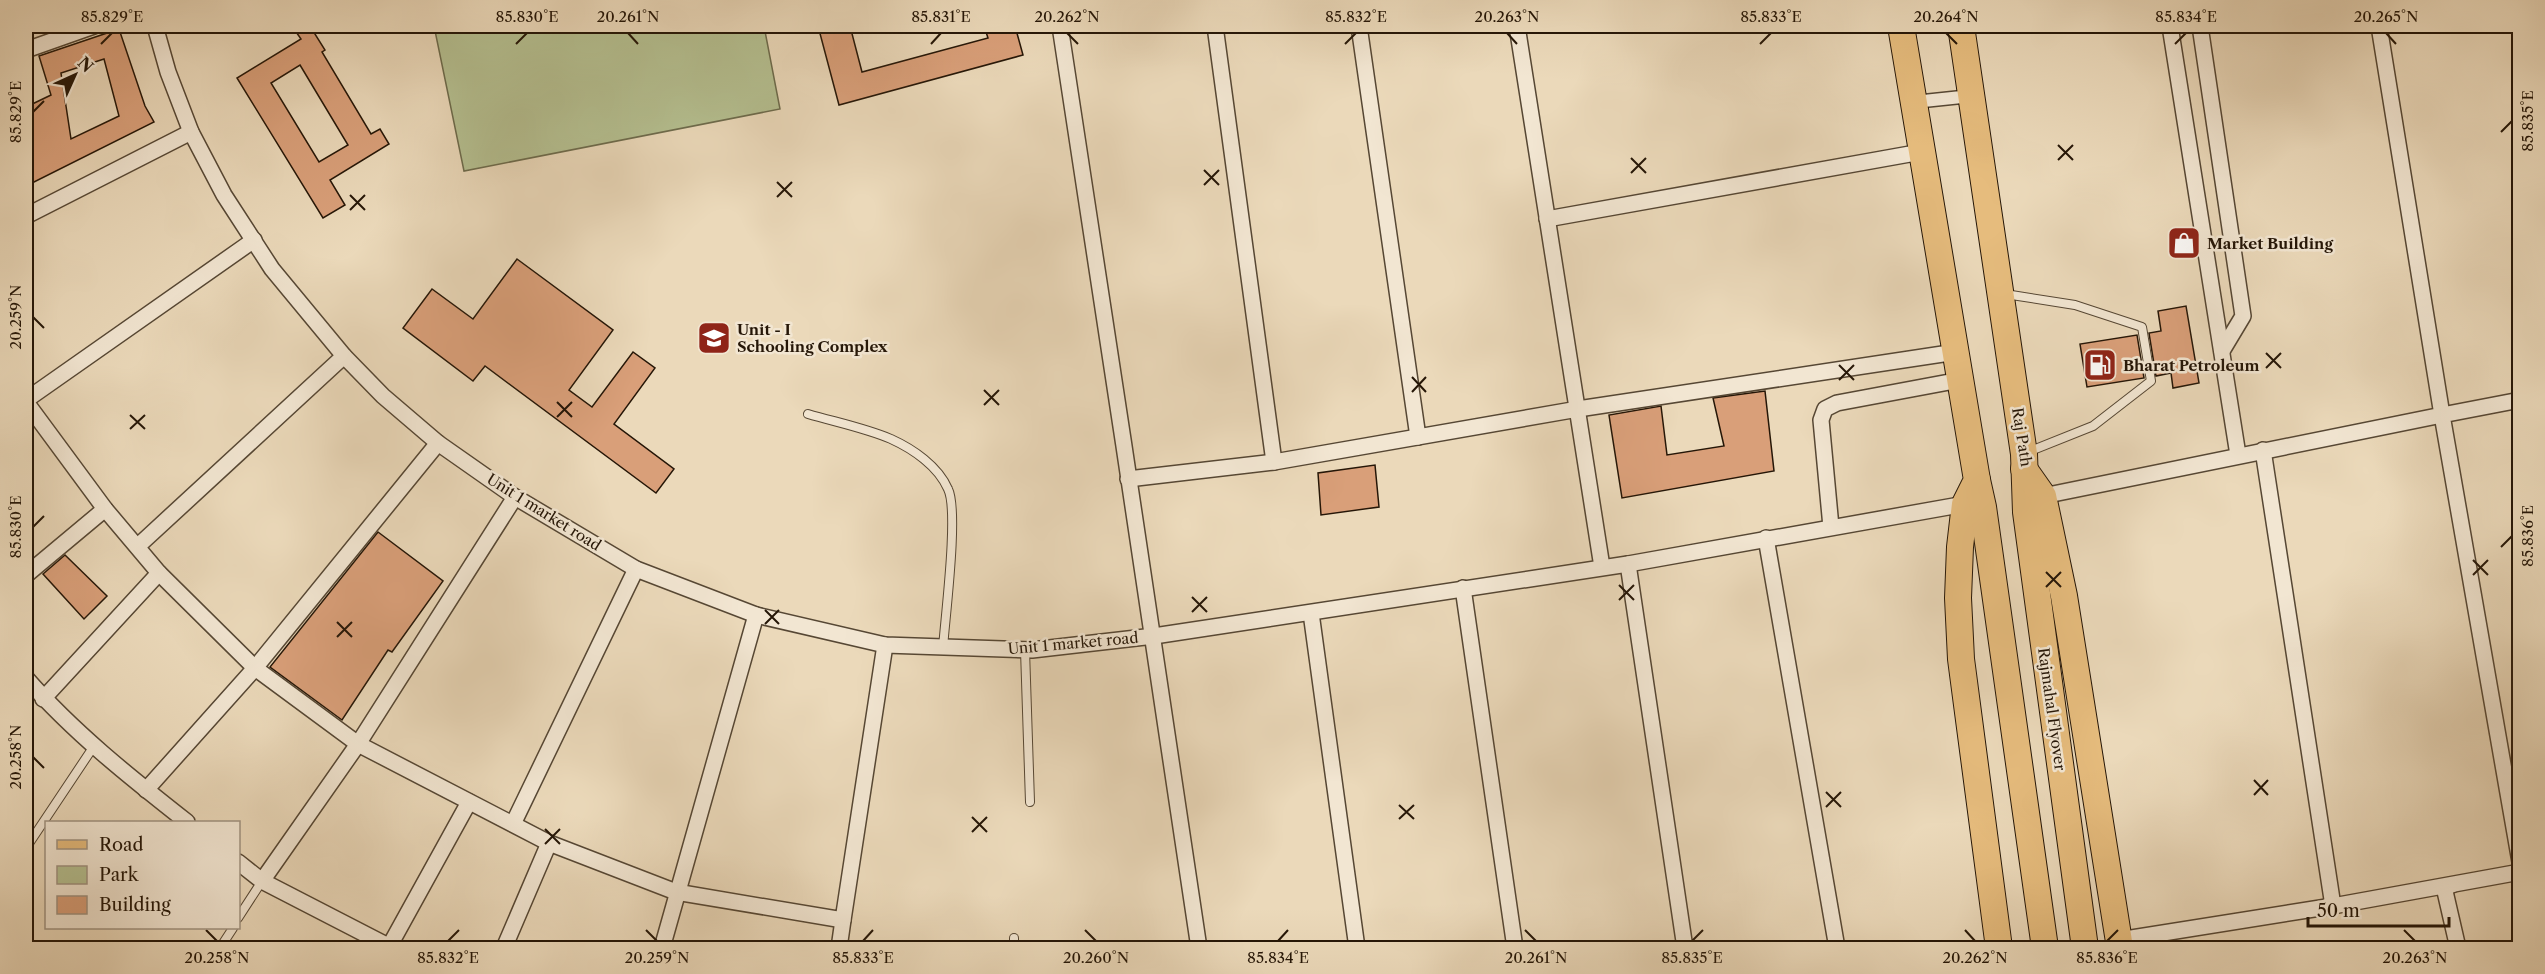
<svg xmlns="http://www.w3.org/2000/svg" width="2545" height="974" font-family="'Libre Caslon Text',serif">
	<rect width="100%" height="100%" fill="#ebd9ba"/>
	<filter id="stains"><feTurbulence type="fractalNoise" baseFrequency=".00333" numOctaves="4"/><feColorMatrix values="0 0 0 0 .2 0 0 0 0 .09 0 0 0 0 .02 0 0 0 .5 -.17"/></filter>
	<radialGradient id="worn" r=".72"><stop offset=".6" stop-color="#630" stop-opacity="0"/><stop offset="1" stop-color="#630" stop-opacity=".3"/></radialGradient>
	<path fill="#b5c091" stroke="#6d6b4c" stroke-width="1.5" d="M434,26H764L780,109L464,171Z"/>
	<g fill="#d99f79" stroke="#251607" stroke-width="1.5" fill-rule="evenodd">
		<path d="M292,26H310L325,50L322,52L371,134L380,129L389,144L330,180L345,205L323,218L237,78L301,39ZM300,65L348,145L319,162L271,83Z"/>
		<path d="M818,26H850L862,72L988,38L984,26H1015L1023,55L839,105Z"/>
		<path d="M119,29L145,106L154,122L26,186V107L51,95L39,56ZM104,59L119,116L71,139L61,73Z"/>
		<path d="M517,259L613,330L569,390L592,407L633,352L655,368L614,424L674,469L656,493L485,366L473,381L403,328L432,289L473,319Z"/>
		<path d="M2186,306L2199,383L2173,388L2171,373L2156,376L2149,333L2161,331L2158,311Z"/>
		<path d="M2137,335L2144,378L2087,387L2080,344Z"/>
		<path d="M1765,391L1774,471L1622,498L1609,415L1661,406L1667,455L1724,446L1713,398Z"/>
		<path d="M1375,465L1379,507L1321,515L1318,473Z"/>
		<path d="M378,532L443,581L392,652L388,650L342,720L270,667Z"/>
		<path d="M65,555L107,596L84,619L43,574Z"/>
	</g>
	<g fill="none" stroke-linecap="round" stroke-linejoin="round">
		<g stroke="#564734" stroke-width="10">
			<g id="service">
				<path d="M2005,294L2075,305L2142,327L2151,381L2093,426L2028,452"/>
				<path d="M808,414C835,422 865,428 891,439C913,449 938,466 948,489C959,511 945,618 943,648"/>
				<path d="M1025,650L1030,802"/>
				<path d="M26,848L94,746"/>
				<path d="M238,918L262,881"/>
				<path d="M1014,938V948"/>
				<path d="M220,948L233,928"/>
			</g>
		</g>
		<g stroke="#564734" stroke-width="15">
			<path id="pedestrian" d="M1914,102L1971,96"/>
		</g>
		<g stroke="#564734" stroke-width="18">
			<g id="minor">
				<path d="M155,26L168,72L191,132L224,195L272,269L344,356L383,396L438,443L515,497L636,569L756,615L885,645L1032,650L1154,636L1628,564L1965,504"/>
				<path d="M1060,26C1106,333 1155,641 1199,948"/>
				<path d="M1215,26L1274,462"/>
				<path d="M1359,26L1418,437"/>
				<path d="M1517,26L1602,567"/>
				<path d="M2170,26L2238,455"/>
				<path d="M2200,26L2243,316L2222,351"/>
				<path d="M26,50L94,26"/>
				<path d="M26,216L191,132"/>
				<path d="M1547,219L1921,152"/>
				<path d="M26,400L254,240"/>
				<path d="M2520,400L2442,415L2520,862"/>
				<path d="M26,402L105,509L159,573L255,668L358,744L549,843L676,892L843,920L885,645"/>
				<path d="M2263,450L2333,906"/>
				<path d="M1128,479L1274,462L1578,409L1956,352"/>
				<path d="M2043,496L2442,415L2379,26"/>
				<path d="M1831,527L1821,420L1825,409L1837,403L1960,380"/>
				<path d="M1766,538L1837,948"/>
				<path d="M138,546L344,356"/>
				<path d="M1628,564L1685,948"/>
				<path d="M26,575L105,509"/>
				<path d="M1463,588L1515,948"/>
				<path d="M1311,613L1357,948"/>
				<path d="M26,678C73,732 131,778 187,822"/>
				<path d="M43,699L159,573"/>
				<path d="M146,790L255,668L438,443"/>
				<path d="M513,824L636,569"/>
				<path d="M238,862L262,881L392,948"/>
				<path d="M262,881L358,744L515,497"/>
				<path d="M2452,885L2444,887L2458,948"/>
				<path d="M2119,940L2333,906L2520,872"/>
				<path d="M389,947L469,802"/>
				<path d="M504,948L549,843"/>
				<path d="M662,948L756,615"/>
				<path d="M839,948L843,920"/>
			</g>
		</g>
		<g stroke="#251607" stroke-width="28">
			<g id="primary">
				<path d="M1901,26L1977,480L1965,504L1960,547L1958,598L1961,659L1999,948"/>
				<path d="M1961,26L2024,454L2026,512L2085,948"/>
				<path d="M2024,469L2043,496L2064,596L2120,948"/>
				<path d="M1977,480L1983,507L2045,948"/>
			</g>
		</g>
		<use href="#service" stroke="#f2e6d2" stroke-width="8"/>
		<use href="#pedestrian" stroke="#f2e6d2" stroke-width="12"/>
		<use href="#minor" stroke="#f2e6d2" stroke-width="15"/>
		<use href="#primary" stroke="#e6bc7d" stroke-width="26"/>
	</g>
	<path fill="none" stroke="#251607" stroke-width="2" d="M628,33L638,44M1067,33L1078,44M1507,33L1517,44M1946,33L1957,44M2386,33L2396,44M101,44L112,33M516,44L527,33M931,44L941,33M1345,44L1356,33M1760,44L1771,33M2175,44L2186,33M33,112L44,101M2501,132L2512,121M2058,145L2073,160M1631,158L1646,173M2058,160L2073,145M1204,170L1219,185M1631,173L1646,158M777,182L792,197M1204,185L1219,170M350,195L365,210M777,197L792,182M350,210L365,195M33,317L44,328M2266,353L2281,368M1839,365L1854,380M2266,368L2281,353M1412,377L1426,392M1839,380L1854,365M984,390L999,405M1412,392L1426,377M557,402L572,417M984,405L999,390M130,415L145,429M557,417L572,402M130,429L145,415M33,527L44,516M2501,547L2512,536M2473,560L2488,575M2046,572L2061,587M2473,575L2488,560M1619,585L1634,600M2046,587L2061,572M1192,597L1207,612M1619,600L1634,585M765,610L779,624M1192,612L1207,597M337,622L352,637M765,624L779,610M337,637L352,622M33,757L44,768M2254,780L2268,795M1826,792L1841,807M2254,795L2268,780M1399,805L1414,819M1826,807L1841,792M972,817L987,832M1399,819L1414,805M545,829L560,844M972,832L987,817M545,844L560,829M206,930L217,941M646,930L657,941M1085,930L1096,941M1525,930L1536,941M1965,930L1975,941M2404,930L2415,941M448,941L459,930M863,941L873,930M1278,941L1288,930M1692,941L1703,930M2107,941L2118,930"/>
	<defs>
		<g id="shop-square" transform="scale(1.725)"><rect x="-9" y="-9" width="18" height="18" rx="4" fill="#8f2418" stroke="#f2e6d2"/><path d="M-5-2.5h2.3a2.7 3.5 0 0 1 5.4 0H5L5.5 6h-11ZM-1.5-2.5h3a1.5 2.3 0 0 0-3 0Z" fill="#fff"/></g>
		<g id="school-square" transform="scale(1.725)"><rect x="-9" y="-9" width="18" height="18" rx="4" fill="#8f2418" stroke="#f2e6d2"/><path d="M0-5L7-2L0 1L-7-2ZM-4 1L0 2.5L4 1V4Q0 6-4 4Z" fill="#fff"/></g>
		<g id="fuel-square" transform="scale(1.725)"><rect x="-9" y="-9" width="18" height="18" rx="4" fill="#8f2418" stroke="#f2e6d2"/><path d="M-5.5-6h7V0h2V4h1.3V-2.5L3-4.5l.8-.8L6-3V5H2.5V1h-1V6h-7ZM-4.2-4.7v3.2H.2V-4.7Z" fill="#fff"/></g>
	</defs>
	<g fill-rule="evenodd">
		<use href="#shop-square" x="2184" y="243"/>
		<use href="#school-square" x="714" y="338"/>
		<use href="#fuel-square" x="2100" y="365"/>
	</g>
	<g text-anchor="middle" dominant-baseline="central" stroke-width="5" stroke-linejoin="round" paint-order="stroke">
		<g font-size="15" font-weight="bold" fill="#251607" stroke="#f2e6d2" text-anchor="start">
			<text x="2207" y="243">Market Building</text>
			<text x="737" y="329">Unit - I<tspan x="737" dy="17">Schooling Complex</tspan></text>
			<text x="2123" y="365">Bharat Petroleum</text>
		</g>
		<g font-size="15" fill="#251607" stroke="#f2e6d2">
			<text transform="translate(2022 437) rotate(81)">Raj Path</text>
			<text transform="translate(544 512) rotate(32)">Unit 1 market road</text>
			<text transform="translate(1073 643) rotate(-5)">Unit 1 market road</text>
			<text transform="translate(2052 709) rotate(82)">Rajmahal Flyover</text>
		</g>
	</g>
	<rect width="2545" height="974" fill="none" stroke="#ebd9ba" stroke-width="66"/>
	<rect x="45" y="821" width="195" height="108" fill="#f2e6d2" stroke="#a09381" stroke-width="1.5"/>
	<rect x="57" y="840" width="30" height="9" fill="#e6bc7d" stroke="#a09381" stroke-width="1.5"/>
	<text x="99" y="851" font-size="18" fill="#251607">Road</text>
	<rect x="57" y="866" width="30" height="18" fill="#b5c091" stroke="#a09381" stroke-width="1.5"/>
	<text x="99" y="881" font-size="18" fill="#251607">Park</text>
	<rect x="57" y="896" width="30" height="18" fill="#d99f79" stroke="#a09381" stroke-width="1.5"/>
	<text x="99" y="911" font-size="18" fill="#251607">Building</text>
	<g transform="translate(75 75) rotate(45)" stroke="#f2e6d2" stroke-width="4.5" paint-order="stroke">
	<path d="M0-4.5L10 22L0 15L-10 22Z" fill="#251607"/>
	<text y="-9" font-size="16" font-weight="bold" text-anchor="middle" fill="#251607">N</text>
	</g>
	<path d="M2308 917v9h141v-9" fill="none" stroke="#251607" stroke-width="3"/>
	<text x="2317" y="917" font-size="18" fill="#251607" stroke="#f2e6d2" stroke-width="4.5" paint-order="stroke">50 m</text>
	<rect x="33" y="33" width="2479" height="908" fill="none" stroke="#251607" stroke-width="2"/>
	<g font-size="15" text-anchor="middle" fill="#251607">
		<text x="112" y="22">85.829°E</text>
		<text x="527" y="22">85.830°E</text>
		<text x="628" y="22">20.261°N</text>
		<text x="941" y="22">85.831°E</text>
		<text x="1067" y="22">20.262°N</text>
		<text x="1356" y="22">85.832°E</text>
		<text x="1507" y="22">20.263°N</text>
		<text x="1771" y="22">85.833°E</text>
		<text x="1946" y="22">20.264°N</text>
		<text x="2186" y="22">85.834°E</text>
		<text x="2386" y="22">20.265°N</text>
		<text transform="translate(16 112) rotate(-90)" y="5">85.829°E</text>
		<text transform="translate(2528 121) rotate(-90)" y="5">85.835°E</text>
		<text transform="translate(16 317) rotate(-90)" y="5">20.259°N</text>
		<text transform="translate(16 527) rotate(-90)" y="5">85.830°E</text>
		<text transform="translate(2528 536) rotate(-90)" y="5">85.836°E</text>
		<text transform="translate(16 757) rotate(-90)" y="5">20.258°N</text>
		<text x="217" y="963">20.258°N</text>
		<text x="448" y="963">85.832°E</text>
		<text x="657" y="963">20.259°N</text>
		<text x="863" y="963">85.833°E</text>
		<text x="1096" y="963">20.260°N</text>
		<text x="1278" y="963">85.834°E</text>
		<text x="1536" y="963">20.261°N</text>
		<text x="1692" y="963">85.835°E</text>
		<text x="1975" y="963">20.262°N</text>
		<text x="2107" y="963">85.836°E</text>
		<text x="2415" y="963">20.263°N</text>
	</g>
	<rect width="100%" height="100%" filter="url(#stains)"/>
	<rect width="100%" height="100%" fill="url(#worn)"/>
</svg>
